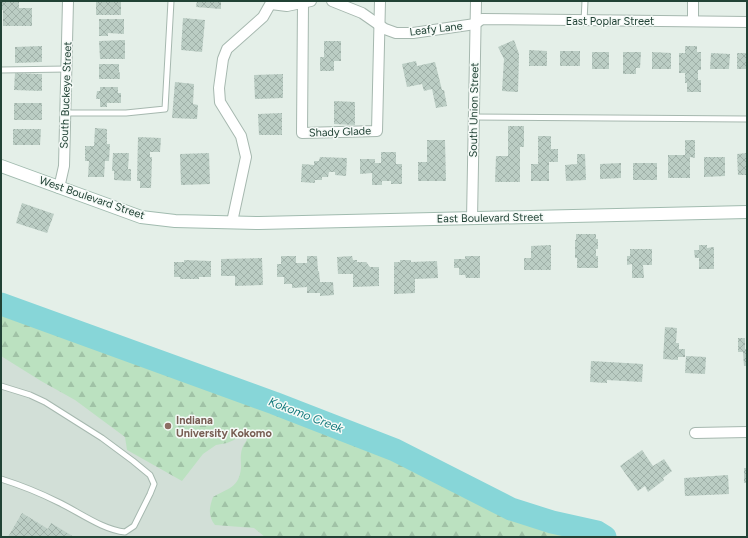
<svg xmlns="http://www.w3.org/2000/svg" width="748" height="538" font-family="Figtree,sans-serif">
	<defs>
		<pattern id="forest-firs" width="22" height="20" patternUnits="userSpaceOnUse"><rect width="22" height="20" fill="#bbe1c0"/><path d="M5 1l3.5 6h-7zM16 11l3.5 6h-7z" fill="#a0c2a6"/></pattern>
		<pattern id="building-cross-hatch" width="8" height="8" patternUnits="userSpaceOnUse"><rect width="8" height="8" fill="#bbcdc4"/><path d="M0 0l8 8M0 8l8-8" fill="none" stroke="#a0b1a9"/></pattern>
	</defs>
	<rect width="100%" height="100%" fill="#e4efe8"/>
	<path fill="#d2dfd7" d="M1,304L274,403L395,450L511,509L552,522L597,532L605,537H1Z"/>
	<path fill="url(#forest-firs)" d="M1,304L274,403L395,450L511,509L552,522L597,532L605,537H265L254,528L215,525C208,516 209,508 213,497C228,488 239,488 241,468C241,462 240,455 242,449C244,442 248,442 248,433H241L234,440L227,443L216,445L203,454L182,481L127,450L125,437L75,400L41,381L1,356Z"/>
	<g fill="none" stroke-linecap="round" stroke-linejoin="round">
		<path stroke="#87d6d8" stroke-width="23" d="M1,304L274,403L395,450L511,509L552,522L597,532L605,537"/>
	</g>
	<g fill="url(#building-cross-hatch)">
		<path d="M1,1H19V8H32V26H3V10H1Z"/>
		<rect x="96" y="1" width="25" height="14"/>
		<path d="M197,1H221V9L196,7Z"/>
		<path d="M183,18L205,20L202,52L181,50Z"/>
		<path d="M99,19H124V34L108,33V36H99Z"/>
		<path d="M125,40V59H100L99,41Z"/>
		<path d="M514,40L519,54L518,92L502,91L504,59L498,47Z"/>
		<path d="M324,41H341V61H334V71H320V57H324Z"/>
		<path d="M42,46V62L15,63V47Z"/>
		<path d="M685,46H697V52H701V70H698V80H701V92H687V83H685V73H679V53H685Z"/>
		<path d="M529,50L547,51V66H529Z"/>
		<rect x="560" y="51" width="20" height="15"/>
		<rect x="592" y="52" width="17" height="17"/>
		<path d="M623,52H641L640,68H636V74H623Z"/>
		<path d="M652,52L671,53V69H652Z"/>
		<path d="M711,53L730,54L729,69H710Z"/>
		<rect x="737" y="53" width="10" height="16"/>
		<path d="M416,61L417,66L435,62L442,90H444L447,106L436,108L432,89L424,91L422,84L407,87L402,64Z"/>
		<path d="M99,64H119V73L120,72V79H99Z"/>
		<path d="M15,73L42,74V91L14,90Z"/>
		<path d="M283,74V98L255,99L254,75Z"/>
		<path d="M175,82L194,84L193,104L198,105L197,119L172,118Z"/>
		<path d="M100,87H118V93H121V103H107V107H100V99H96L97,91H100Z"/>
		<path d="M334,101L355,102V125L334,124Z"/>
		<rect x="14" y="103" width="28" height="17"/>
		<path d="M282,113V135H259L258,114Z"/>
		<path d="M508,126H524V147H520V182H495L496,156H508Z"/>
		<path d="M95,128L107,129V144H110L109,161H105L104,177H88L89,161H85V146H94Z"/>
		<path d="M13,129H41L40,145H13Z"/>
		<path d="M538,136H551V149H558V162H549V181H531V164H538Z"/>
		<path d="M138,137L161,138L160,152H150V157H152L151,188H140V181H137Z"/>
		<path d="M427,140H445L446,181H418V162H427Z"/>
		<path d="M685,140H695V158L690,157V178H668V155H685Z"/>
		<path d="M381,152H396V164H402V184H391V181H382V185H372V173L360,174V159H375V163H381Z"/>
		<path d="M113,153H129L128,169H131V181L114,180V171H112Z"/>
		<path d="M209,153L210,184L181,185L180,154Z"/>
		<path d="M747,153V175H738L737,154Z"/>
		<path d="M577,154H585L586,180L566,181L565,165L577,164Z"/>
		<path d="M320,157L347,158L346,176L335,175V172H329L328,177H322V180H315V183L301,182L302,164L314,165V161H319Z"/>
		<path d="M704,157H725V176L704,177Z"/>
		<path d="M621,163V178L600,179V164Z"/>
		<rect x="633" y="163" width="24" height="17"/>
		<path d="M22,203L54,214L47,233L16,223Z"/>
		<path d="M576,234H596V239H598V249H596V256H598V268H577V258H575V240H576Z"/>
		<path d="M551,245V270H524V258H531V246Z"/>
		<path d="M699,245H707V248L714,247V269H699V258H695L694,250H699Z"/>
		<path d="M630,249H652V265H643L644,278H632V264L627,265V256H630Z"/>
		<path d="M281,256H296V263H307V256H317L318,271H319L320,282H333L334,295L320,296V293H307V287L292,288V284H284V277H277V264H281Z"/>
		<path d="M352,256L353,260H357V262H366L370,267H379V286L353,287V274H338L337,257Z"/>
		<path d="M465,256H480V278H466L465,275H459V268H454V259H465Z"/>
		<path d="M262,258L263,285L235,286V276H221V259Z"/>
		<path d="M184,260L211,261V277H199V279H180V277H174V262H184Z"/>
		<path d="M400,260H411V262L437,261L438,278L415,279V293L394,294V262H400Z"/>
		<path d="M665,327L677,328L676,343H679V349H685V357H678V360L663,359Z"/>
		<path d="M738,338H745V349H747V366H744L743,352H738Z"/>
		<path d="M686,356L706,357L705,374L685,373Z"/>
		<path d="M591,361L643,364L642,382L607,380V383L590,382Z"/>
		<path d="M642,450L653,466L664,459L672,471L663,478L664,480L648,492L645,486L638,491L620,466Z"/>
		<rect x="744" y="468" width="3" height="15"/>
		<path d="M728,475L729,494L685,496L684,478Z"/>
		<path d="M22,513L48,529L51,523L74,537H8Z"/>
	</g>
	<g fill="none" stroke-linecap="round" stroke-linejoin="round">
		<g stroke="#a6b8af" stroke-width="7">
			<g id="service">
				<path d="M584,21L585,1"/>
				<path d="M1,70L67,69"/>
				<path d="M66,113H126L165,109L171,1"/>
				<path d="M473,117L747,119"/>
				<path d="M1,386L30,395L45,402L102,438L133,461L150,475L154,484L150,494L134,526L125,532C103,530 79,512 58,502C40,493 20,485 1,479"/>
			</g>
		</g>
		<g stroke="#a6b8af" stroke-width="12">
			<g id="minor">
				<path d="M332,1L362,13L385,29L396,33H413L475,24L482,19L747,22"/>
				<path d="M303,3L302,133L377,131L380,1"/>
				<path d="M271,4L287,6L311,1"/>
				<path d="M693,21V1"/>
				<path d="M59,188L64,166L68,1"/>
				<path d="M472,219L476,1"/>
				<path d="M232,222L246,157L241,136L220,102L219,88L223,59L227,49L263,17L272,1"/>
				<path d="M695,433L747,432"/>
			</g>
		</g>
		<g stroke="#a1bbaf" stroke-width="14">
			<path id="secondary" d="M1,166L141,217L175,221L259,223L747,212"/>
		</g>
		<use href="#service" stroke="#fff" stroke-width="5"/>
		<use href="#minor" stroke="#fff" stroke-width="10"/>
		<use href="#secondary" stroke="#fff" stroke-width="12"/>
	</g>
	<circle fill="#8d6e63" stroke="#f5faf7" stroke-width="1.5" cx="168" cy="426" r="4"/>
	<g text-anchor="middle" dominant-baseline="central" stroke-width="3" stroke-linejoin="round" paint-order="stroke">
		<g font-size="11" fill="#214235" stroke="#f5faf7">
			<text x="610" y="21">East Poplar Street</text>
			<text transform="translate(436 29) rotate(-7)">Leafy Lane</text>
			<text transform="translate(66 95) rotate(-88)">South Buckeye Street</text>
			<text transform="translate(474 110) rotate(-89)">South Union Street</text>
			<text transform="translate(340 132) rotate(-2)">Shady Glade</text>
			<text transform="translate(92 198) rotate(19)">West Boulevard Street</text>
			<text transform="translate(490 218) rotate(-1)">East Boulevard Street</text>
		</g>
		<g font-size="11" font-weight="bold" fill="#785e54" stroke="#f5faf7" text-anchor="start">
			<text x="176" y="420">Indiana<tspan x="176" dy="13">University Kokomo</tspan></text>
		</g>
		<g font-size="12" font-style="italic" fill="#157b7e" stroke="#f5faf7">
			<text transform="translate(306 415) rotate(21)">Kokomo Creek</text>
		</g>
	</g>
	<rect width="748" height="538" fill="none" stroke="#214235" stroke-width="4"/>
</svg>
